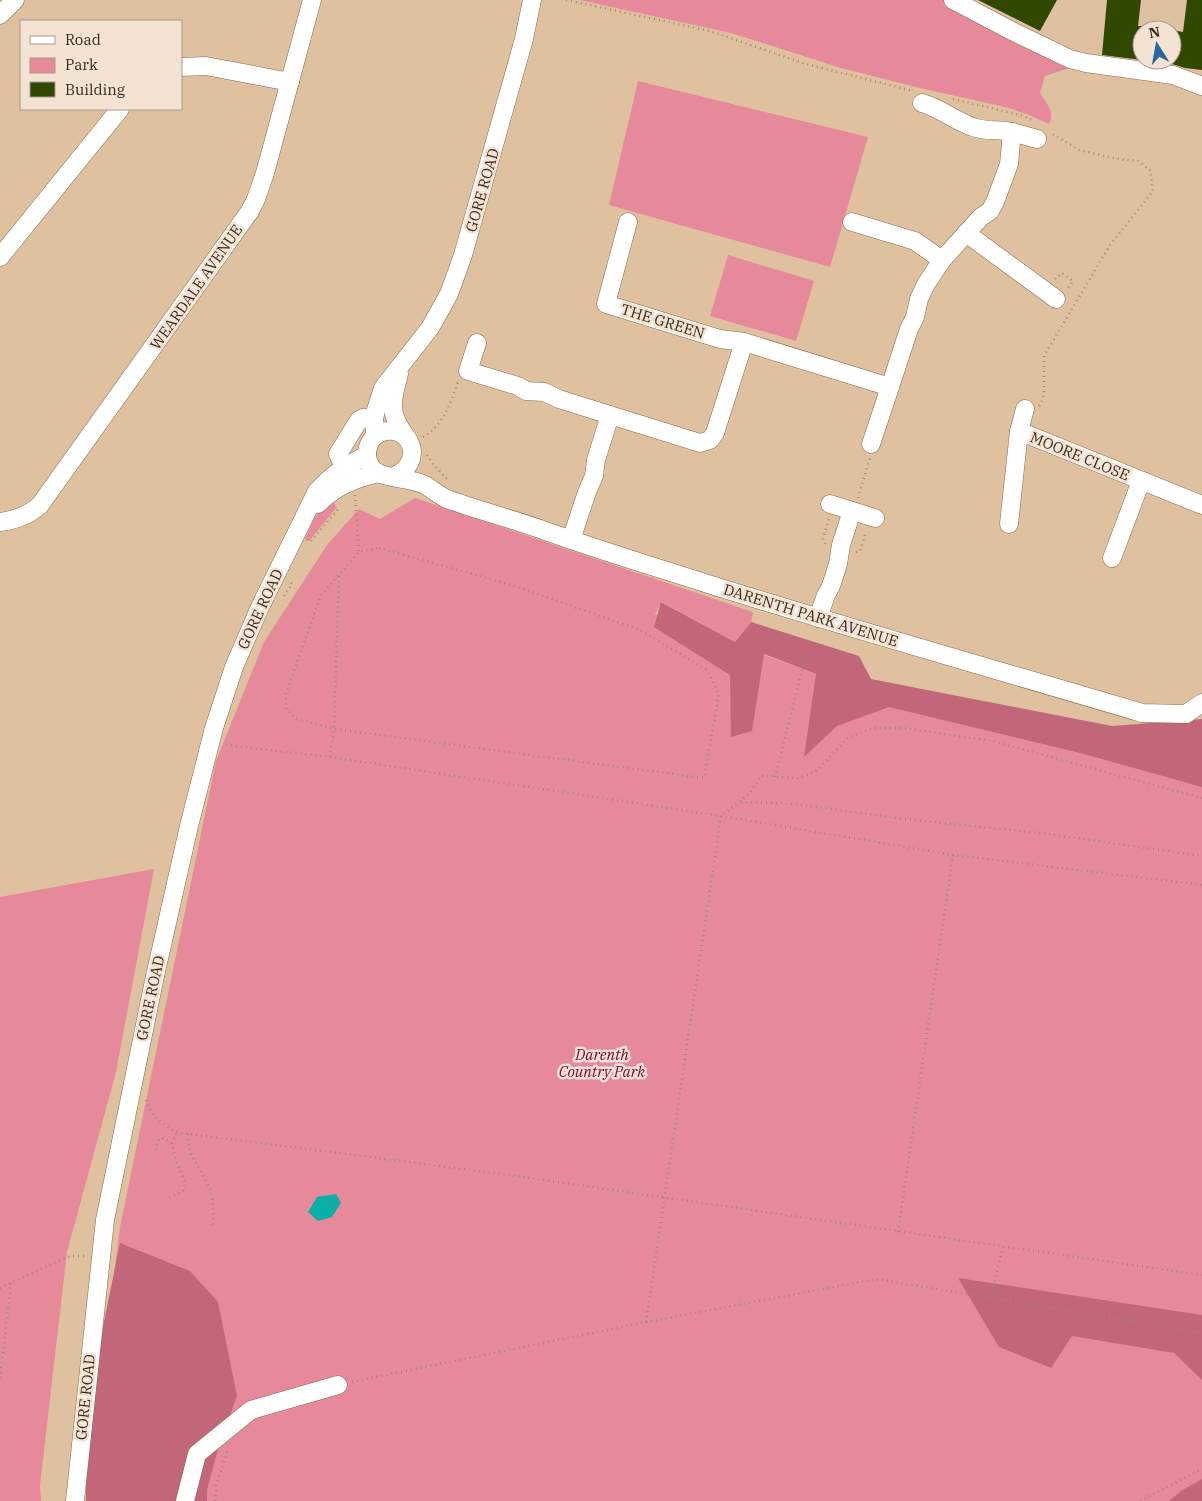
<svg xmlns="http://www.w3.org/2000/svg" width="1202" height="1501" font-family="'IBM Plex Serif',serif">
	<rect width="100%" height="100%" fill="#dfc09f"/>
	<g fill="#e6899b">
		<path d="M580,0H946L1079,65L1045,76L1040,93C1047,104 1055,112 1049,124L1029,115L1009,108L916,87L841,68L731,33Z"/>
		<path d="M638,81L868,137L830,267L609,205Z"/>
		<path d="M728,255L814,281L796,341L710,316Z"/>
		<path d="M415,498L753,612L751,622L735,642L662,602L655,614L858,690L1202,779V1501H86L120,1227L216,761L264,642L327,545L359,509L380,519Z"/>
		<path d="M331,500L337,507L309,541L305,540C311,524 317,510 331,500Z"/>
		<path d="M154,869L116,1072L67,1252L40,1485L41,1501H0V897Z"/>
	</g>
	<g fill="#c2677a">
		<path d="M661,602L735,642L751,622L859,656L871,679L1112,726L1202,719V787L1084,754L889,707L837,726L804,757L816,674L764,654L752,731L731,737L730,675L654,627Z"/>
		<path d="M120,1243L190,1271L218,1302L237,1396L219,1445L207,1490V1501H86V1446L98,1351Z"/>
		<path d="M958,1278L1202,1315V1380L1174,1353L1072,1336L1051,1368L999,1347Z"/>
		<path d="M1202,1479V1501H1169L1181,1491Z"/>
	</g>
	<path fill="#0bafa5" d="M336,1194L341,1203L332,1217L318,1221L308,1212L317,1197Z"/>
	<g fill="#314803">
		<path d="M978,0H1057L1040,31Z"/>
		<path d="M1107,0H1141L1138,26H1142V60L1102,55Z"/>
		<path d="M1187,0H1202V70L1185,68L1172,64V30L1183,32Z"/>
	</g>
	<g fill="none" stroke-linecap="round" stroke-linejoin="round">
		<g stroke="#876a4c" stroke-width="19">
			<g id="minor">
				<path d="M953,0L1014,32L1070,59L1086,63L1173,75L1202,86"/>
				<path d="M0,15L15,0"/>
				<path d="M181,67L206,66L290,82"/>
				<path d="M1012,132L1037,139"/>
				<path d="M628,222L606,304L720,339L744,342"/>
				<path d="M852,222L915,241L942,260"/>
				<path d="M966,233L1056,299"/>
				<path d="M0,257L120,109"/>
				<path d="M477,343L468,371L518,386L526,391L544,392L559,399L610,415"/>
				<path d="M399,374C391,403 388,413 407,438"/>
				<path d="M1019,431L1202,505"/>
				<path d="M375,436L374,419L376,410L383,388L430,328L449,294L463,255L524,39L532,0"/>
				<path d="M871,444L890,387"/>
				<path d="M344,467L338,454L359,420L363,418L374,419"/>
				<path d="M394,476C426,463 411,423 382,432C365,438 361,463 378,473C388,478 411,479 423,484C431,488 438,495 447,499C477,510 509,518 540,529C595,549 652,566 708,584C852,629 997,670 1142,713L1186,714L1202,703"/>
				<path d="M318,504C336,486 354,479 378,473"/>
				<path d="M830,504L875,518"/>
				<path d="M0,522C15,520 28,516 40,505L250,211L256,199L265,173L312,0"/>
				<path d="M1009,524L1019,431L1025,409"/>
				<path d="M571,540L587,492L594,476L596,460L610,415L700,443L710,440L715,433L744,342L890,387L909,329L915,317L919,299L926,284L942,260L981,217L990,211L995,202L1009,164L1012,132C999,129 986,132 973,127C955,121 940,108 922,103"/>
				<path d="M1112,558L1141,481"/>
				<path d="M818,618L826,595L831,586L838,564L841,545L852,511"/>
				<path d="M75,1501L105,1220L155,976L189,826L214,728L234,667L260,607L317,491C334,473 345,466 367,455"/>
				<path d="M185,1501L197,1454L251,1410L338,1385"/>
			</g>
		</g>
		<g stroke="#a0886e" stroke-width="2.5" stroke-dasharray="1 4" stroke-linecap="butt">
			<path d="M566,0L710,31L806,64L913,91"/>
			<path d="M953,99L1024,116L1032,120"/>
			<path d="M1055,279L1062,273L1073,281L1067,290"/>
			<path d="M1039,406L1043,399L1044,390V356L1110,245L1153,191L1150,170L1138,161L1113,158L1079,150L1051,133"/>
			<path d="M423,437C444,425 450,404 458,382"/>
			<path d="M427,455L433,464L449,481"/>
			<path d="M355,495L359,552"/>
			<path d="M858,498L870,458"/>
			<path d="M311,541L340,507"/>
			<path d="M825,544L823,539L829,519"/>
			<path d="M379,548L512,585L640,630L707,670L719,694L704,778L334,729L295,718L286,708V694L321,595L359,552Z"/>
			<path d="M856,552L860,551L866,532"/>
			<path d="M284,596L292,584L290,580"/>
			<path d="M226,745L330,757L721,816L953,855L1202,885"/>
			<path d="M330,757L334,729L339,576"/>
			<path d="M775,777L805,659"/>
			<path d="M741,802L795,804L896,818L1049,834L1202,856"/>
			<path d="M146,1100C152,1116 164,1128 181,1133L495,1173L1202,1275"/>
			<path d="M188,1134C186,1156 203,1170 210,1189C214,1201 213,1215 213,1228"/>
			<path d="M172,1144L177,1132"/>
			<path d="M156,1150L157,1142L161,1138L167,1140L172,1144L176,1161L185,1182L183,1191L169,1198"/>
			<path d="M898,1232L953,855"/>
			<path d="M0,1288L58,1261L71,1256H87"/>
			<path d="M991,1296L1003,1247"/>
			<path d="M646,1322L721,816L749,794L761,776L798,778L815,772L848,738L873,728H903L992,741L1202,798"/>
			<path d="M0,1378L11,1283"/>
			<path d="M352,1382L646,1322L876,1279L1202,1333"/>
			<path d="M215,1501L216,1486L228,1450"/>
			<path d="M1140,1501L1202,1469"/>
		</g>
		<use href="#minor" stroke="#fff" stroke-width="18"/>
	</g>
	<g text-anchor="middle" dominant-baseline="central" stroke-width="5" stroke-linejoin="round" paint-order="stroke">
		<g font-size="15" fill="#372a1e" stroke="#f4e3d3">
			<text transform="translate(482 190) rotate(-74)">GORE ROAD</text>
			<text transform="translate(196 287) rotate(-55)">WEARDALE AVENUE</text>
			<text transform="translate(663 321) rotate(17)">THE GREEN</text>
			<text transform="translate(1080 456) rotate(22)">MOORE CLOSE</text>
			<text transform="translate(260 609) rotate(-65)">GORE ROAD</text>
			<text transform="translate(811 615) rotate(17)">DARENTH PARK AVENUE</text>
			<text transform="translate(150 998) rotate(-78)">GORE ROAD</text>
			<text transform="translate(85 1397) rotate(-84)">GORE ROAD</text>
		</g>
		<g font-size="15" font-style="italic" fill="#7b0433" stroke="#f4e3d3">
			<text x="602" y="1054">Darenth<tspan x="602" dy="17">Country Park</tspan></text>
		</g>
	</g>
	<rect x="20" y="20" width="162" height="90" fill="#f4e3d3" stroke="#a8998b"/>
	<rect x="30" y="36" width="25" height="8" fill="#ffffff" stroke="#a8998b"/>
	<text x="65" y="45" font-size="15" fill="#372a1e">Road</text>
	<rect x="30" y="58" width="25" height="15" fill="#e6899b" stroke="#a8998b"/>
	<text x="65" y="70" font-size="15" fill="#372a1e">Park</text>
	<rect x="30" y="82" width="25" height="15" fill="#314803" stroke="#a8998b"/>
	<text x="65" y="95" font-size="15" fill="#372a1e">Building</text>
	<g transform="translate(1157 45) rotate(349)"><circle r="24" fill="#f4e3d3" stroke="#a8998b"/>
	<path d="M0-4L9 19L0 12L-9 19Z" fill="#27679d"/>
	<text y="-8" font-size="14" font-weight="bold" text-anchor="middle" fill="#372a1e">N</text>
	</g>
</svg>
